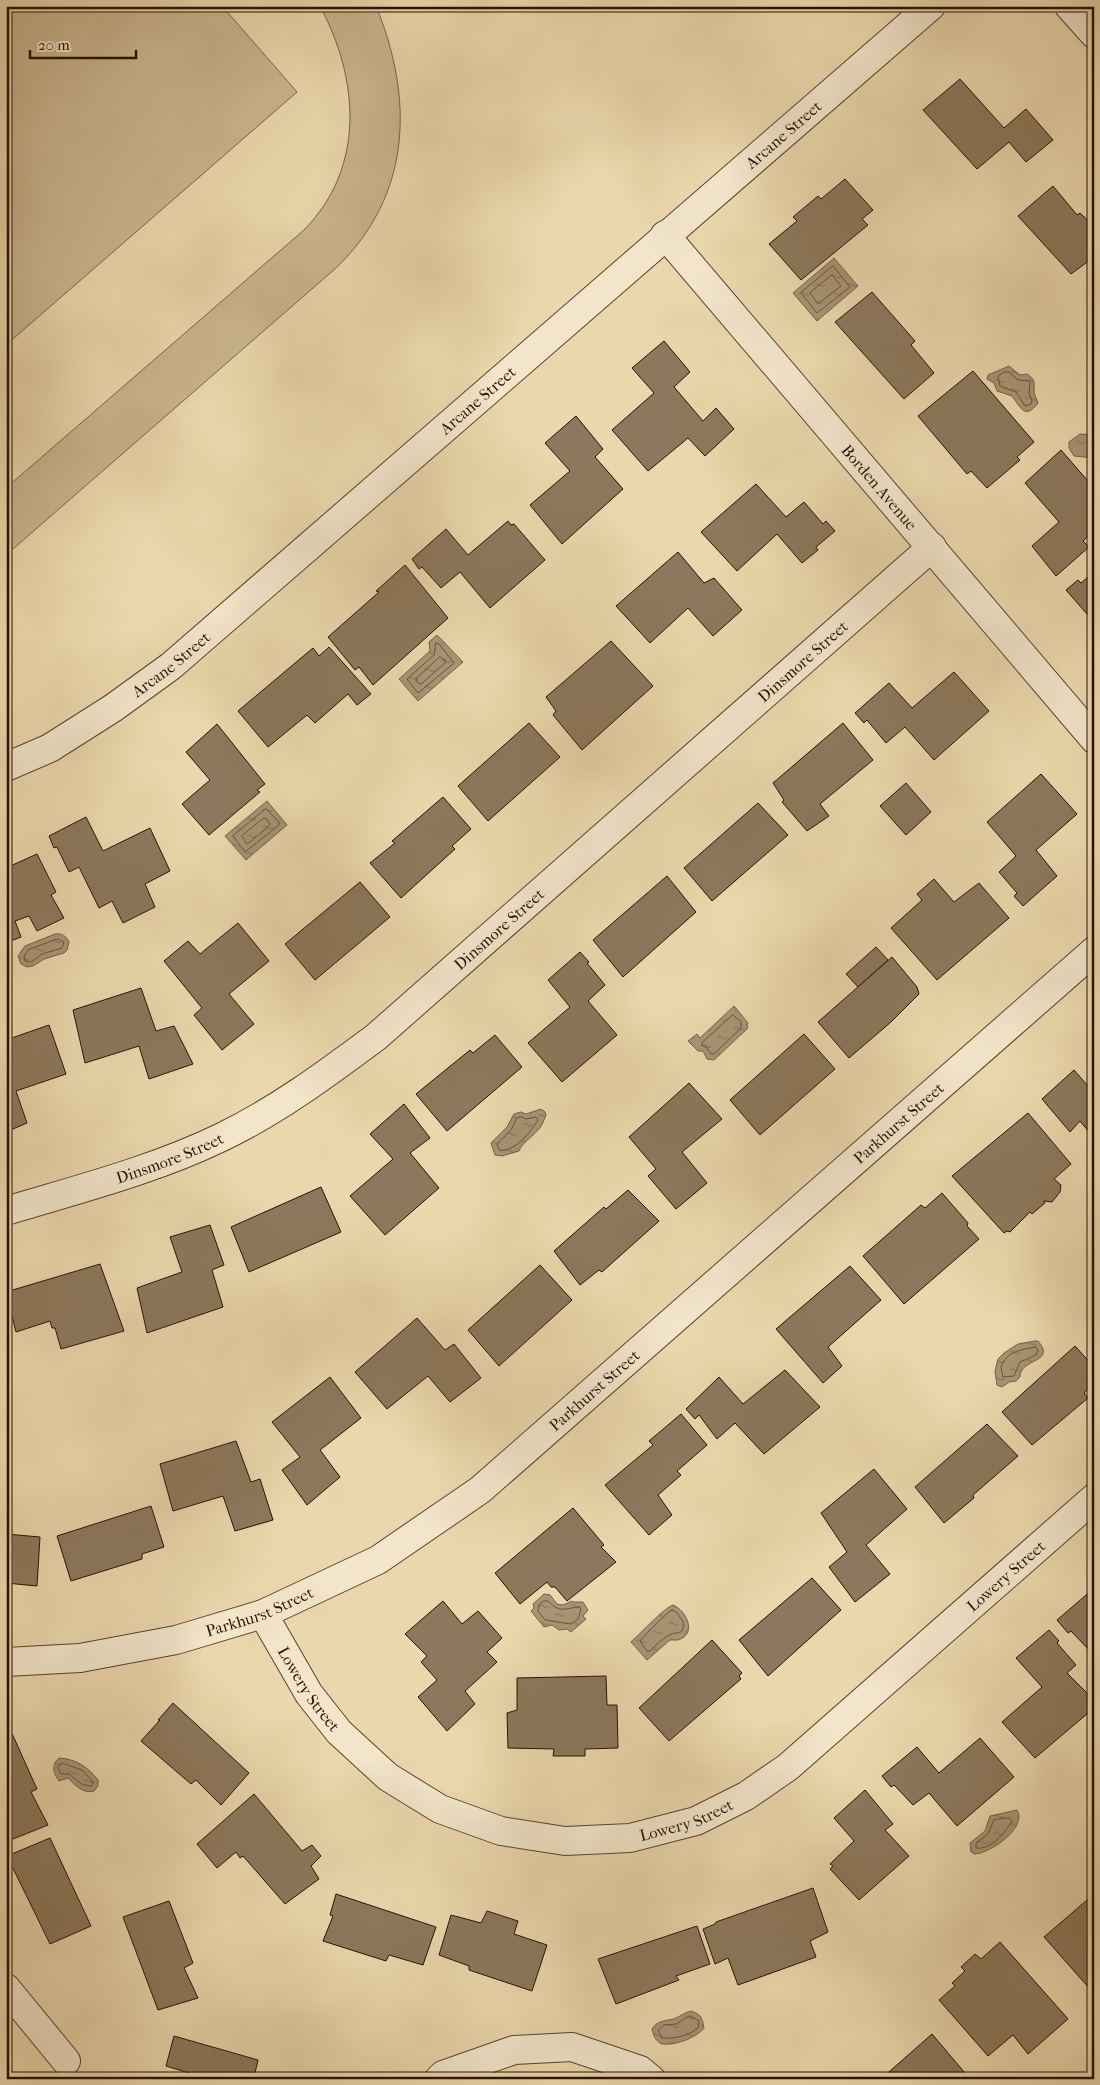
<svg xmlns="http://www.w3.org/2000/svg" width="1100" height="2085" font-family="'IM FELL French Canon',serif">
	<defs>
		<pattern id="water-ripples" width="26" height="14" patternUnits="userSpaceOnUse" patternTransform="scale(1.25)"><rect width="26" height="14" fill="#a89474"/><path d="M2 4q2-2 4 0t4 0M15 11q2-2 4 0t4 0" fill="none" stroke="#89775d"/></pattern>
	</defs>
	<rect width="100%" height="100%" fill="#ebd7ad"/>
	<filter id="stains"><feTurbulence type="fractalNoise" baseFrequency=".004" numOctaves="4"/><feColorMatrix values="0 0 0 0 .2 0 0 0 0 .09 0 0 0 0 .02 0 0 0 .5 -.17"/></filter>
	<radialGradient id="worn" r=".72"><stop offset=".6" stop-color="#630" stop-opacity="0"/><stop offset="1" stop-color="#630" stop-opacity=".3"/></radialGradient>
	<g fill="#cab590" stroke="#78634a">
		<path d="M6,6H222L297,92L6,345Z"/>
		<path d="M320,6H376C414,99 412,195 336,268L6,555V488L304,230C366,167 359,79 320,6Z"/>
	</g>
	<g fill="url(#water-ripples)" stroke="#746048">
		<path d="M834,258L858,286L817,321L793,293Z"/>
		<path d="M1009,366L1020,375L1027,374C1036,380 1034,382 1034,391C1034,395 1037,399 1038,403C1025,420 1021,408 1012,396L997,391L994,383L987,379L988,375Z"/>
		<path d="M1080,434L1094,435V458L1074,456L1069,448V442Z"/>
		<path d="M437,635L463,662L418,701L399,679L430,651L429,642Z"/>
		<path d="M267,801L287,825L246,860L225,836Z"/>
		<path d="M55,934C62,933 66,936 69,942L67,950L64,953L44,959L33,966L27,967L21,964L18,956L25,946Z"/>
		<path d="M734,1006L748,1023L747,1025L748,1028L714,1060L707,1059L703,1051H698L688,1041L697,1034L700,1038Z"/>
		<path d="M541,1109L545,1112L546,1115C544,1120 542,1126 538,1130C532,1137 522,1143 519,1151L502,1156L495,1155L491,1143L507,1127L514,1114L521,1112L526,1114Z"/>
		<path d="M1035,1341H1038C1057,1363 1020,1358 1020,1377L1016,1381L1009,1382L1002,1387L997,1385L995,1371L998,1359L1004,1353L1018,1344Z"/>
		<path d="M544,1594L550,1595L557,1604L563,1605L572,1601L573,1602H583L588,1610L583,1616L586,1619L571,1632L567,1629L559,1630L552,1625L544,1627L531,1611L534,1608L533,1604Z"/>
		<path d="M673,1605C686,1610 698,1634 678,1640C675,1640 673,1640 670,1640L647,1660L631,1642C640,1634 665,1607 673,1605Z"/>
		<path d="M59,1758C76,1759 88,1767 98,1780V1786L94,1791C83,1794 76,1786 68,1778L59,1781C53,1773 51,1765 59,1758Z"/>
		<path d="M1017,1810C1028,1827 991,1853 975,1854L971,1852L970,1843L985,1831L990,1816Z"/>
		<path d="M691,2011C702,2015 702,2018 704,2028C698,2037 671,2048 660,2043C655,2040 653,2034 652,2029C657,2021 664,2021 673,2019C676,2019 685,2012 691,2011Z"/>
	</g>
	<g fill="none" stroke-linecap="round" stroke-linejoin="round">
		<g stroke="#67523c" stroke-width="1">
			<path d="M833,266L850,287L817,313L801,293Z"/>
			<path d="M832,275L841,286L818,304L810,293Z"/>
			<path d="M1004,372H1009L1018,380L1030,381L1029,393L1032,401L1031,404L1025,406L1016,392L1000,386L998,377Z"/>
			<path d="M436,643L439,644L454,663L418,693L407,679L434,655Z"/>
			<path d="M440,657L445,660V663L421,684L418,683L416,679Z"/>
			<path d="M266,809L279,822V825L245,852L233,836Z"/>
			<path d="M264,818L267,819L270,825L249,843H246L242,836Z"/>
			<path d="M58,939L64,942L62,948L42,954L31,962L25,961L24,956L28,950Z"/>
			<path d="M733,1015L741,1022V1028L714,1054H711L707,1048L702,1045V1043Z"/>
			<path d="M521,1117L526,1119L536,1117L538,1120C531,1132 514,1153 499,1150L497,1144L511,1130L517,1118Z"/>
			<path d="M1035,1347L1038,1350L1036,1355L1020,1362L1014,1376L1003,1377L1001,1367C1007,1351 1021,1350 1035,1347Z"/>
			<path d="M544,1601H548C561,1614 564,1608 579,1607L581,1609L578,1619L571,1624L545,1620L538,1611L539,1605Z"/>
			<path d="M672,1610L676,1612L683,1621C685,1636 677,1631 669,1635C662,1639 655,1646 650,1651H647L640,1641C646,1634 666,1613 672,1610Z"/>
			<path d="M62,1763L82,1770L93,1782L92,1786L83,1785L69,1774H61L58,1768Z"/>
			<path d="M1009,1818L1012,1821C1004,1834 991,1850 976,1848V1843L988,1834L994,1820Z"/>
			<path d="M690,2016L699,2021L698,2028C688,2036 675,2039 662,2038L658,2030L664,2025L676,2024Z"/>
		</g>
	</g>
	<g fill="#8c785c" stroke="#261105">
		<path d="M960,79L1004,128L1026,109L1053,140L1026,162L1009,142L977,169L923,110Z"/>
		<path d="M845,179L873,210L862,219L868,225L801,280L769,244L797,221L793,217L818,196L821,199Z"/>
		<path d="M1053,186L1077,215L1080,213L1094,226L1090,229L1094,232V265L1090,260L1071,274L1018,216Z"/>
		<path d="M872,292L915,341L911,345L934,373L904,399L835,322Z"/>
		<path d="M664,341L690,372L674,387L703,421L716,408L734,429L705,456L688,438L648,471L612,430L654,393L632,368Z"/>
		<path d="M973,371L1034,442L1017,457L1020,460L987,488L971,471L967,474L918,416Z"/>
		<path d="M576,416L603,449L595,457L623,489L562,544L530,505L570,471L545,443Z"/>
		<path d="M1061,450L1094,488V531L1083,541L1089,547L1056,576L1032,546L1059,522L1025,483Z"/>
		<path d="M756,484L786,517L804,502L823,524L826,521L835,531L816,547L818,550L802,563L777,534L737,571L701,532Z"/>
		<path d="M508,521L511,525L514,524L545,560L490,608L460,572L441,588L422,567L419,569L412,559L446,529L468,555Z"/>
		<path d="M678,552L704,583L714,578L742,610L713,636L688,608L650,643L616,606Z"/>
		<path d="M405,565L448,618L373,685L359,667L355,670L328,637L379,592L376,591Z"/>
		<path d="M1094,572V622L1066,590L1078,580L1081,583Z"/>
		<path d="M611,641L653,686L582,750L553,715L556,711L546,697Z"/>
		<path d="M329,647L371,694L357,705L348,694L315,723L307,715L268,747L238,711L313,648L319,656Z"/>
		<path d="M954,672L989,711L934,760L905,727L886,743L867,720L864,723L855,713L889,683L912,708Z"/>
		<path d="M529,723L560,757L488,821L458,786Z"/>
		<path d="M843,723L873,760L820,804L829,816L807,831L782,802L784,800L773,783Z"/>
		<path d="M217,724L265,784L257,790L260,792L209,835L182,804L210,780L186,752Z"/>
		<path d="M1041,774L1077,814L1036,850L1057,876L1023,906L1014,896L1017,893L999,872L1016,856L987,822Z"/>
		<path d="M906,783L931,812L906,835L880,806Z"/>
		<path d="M443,797L471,829L452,846L455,849L401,898L370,863L395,843L392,841Z"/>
		<path d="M758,803L788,835L712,901L684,868Z"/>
		<path d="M86,817L103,851L150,828L170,871L145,884L155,907L123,923L112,901L99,908L79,867L69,872L57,847L54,848L49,836Z"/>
		<path d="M37,854L56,892L51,895L64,918L37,931L29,916L15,921L21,937L6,943V868Z"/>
		<path d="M667,876L696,912L623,977L593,940Z"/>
		<path d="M934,879L954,902L979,883L1009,918L937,980L891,928L922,900L917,894Z"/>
		<path d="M360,882L390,917L315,980L285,944Z"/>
		<path d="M238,923L269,961L229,994L254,1024L222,1050L194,1015L202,1008L164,961L188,941L200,954Z"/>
		<path d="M876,947L888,960L858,987L846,974Z"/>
		<path d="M580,952L589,962L587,963L605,985L588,1001L617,1035L562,1082L528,1043L570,1007L548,980Z"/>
		<path d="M892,957L917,987L919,994L891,1022L849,1058L818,1022Z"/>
		<path d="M141,988L156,1031L174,1026L193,1064L149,1079L139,1046L85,1063L73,1010Z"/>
		<path d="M49,1025L66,1074L16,1091L27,1123L6,1132V1040Z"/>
		<path d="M804,1034L835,1069L760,1135L730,1100Z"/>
		<path d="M495,1035L522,1067L447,1131L416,1094L470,1050L473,1053Z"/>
		<path d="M1074,1070L1094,1093V1138L1080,1121L1070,1132L1042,1099Z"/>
		<path d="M689,1083L722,1119L682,1152L707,1183L676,1209L648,1176L656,1169L629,1137Z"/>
		<path d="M404,1104L430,1138L410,1153L439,1188L385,1235L350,1196L393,1159L370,1134Z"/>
		<path d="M1028,1113L1071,1164L1054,1179L1061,1185L1060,1192L1052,1202L1044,1201L1045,1203L1032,1214L1030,1212L1010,1232L1007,1231L1004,1233L952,1176Z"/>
		<path d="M321,1187L341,1232L249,1272L231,1227Z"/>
		<path d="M628,1190L659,1221L602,1272L599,1270L580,1285L554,1251L604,1207L606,1209Z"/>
		<path d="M942,1193L968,1223L967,1226L979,1239L904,1304L863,1256L921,1205L925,1208Z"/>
		<path d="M210,1225L224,1265L212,1270L223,1307L147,1333L137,1288L182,1272L170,1237Z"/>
		<path d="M100,1264L124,1331L61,1349L55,1328H52L50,1321L16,1332L6,1292Z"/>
		<path d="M540,1265L572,1300L499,1366L468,1330Z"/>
		<path d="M850,1266L881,1300L828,1347L842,1366L823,1383L776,1329Z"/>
		<path d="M417,1318L445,1350L454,1344L481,1378L450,1402L428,1376L387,1409L355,1372Z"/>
		<path d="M1075,1346L1094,1367V1384L1084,1393L1088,1398L1032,1445L1002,1412Z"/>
		<path d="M785,1370L820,1407L764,1454L735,1423L717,1439L699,1415L695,1419L686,1409L719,1377L743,1404Z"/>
		<path d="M330,1377L361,1418L320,1450L340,1477L307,1505L282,1470L300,1457L272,1422Z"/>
		<path d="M681,1414L707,1445L677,1471L681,1475L658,1495L672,1515L649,1535L605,1485L653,1445L649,1441Z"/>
		<path d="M987,1424L1018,1456L973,1495L974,1498L944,1523L915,1487Z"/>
		<path d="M236,1441L251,1482L260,1479L273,1520L235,1531L223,1496L173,1511L160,1464Z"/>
		<path d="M874,1469L907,1509L866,1545L890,1574L855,1602L829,1567L847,1552L821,1513Z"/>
		<path d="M151,1506L164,1547L142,1554V1559L71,1581L57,1536Z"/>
		<path d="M573,1508L604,1545L601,1547L616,1562L567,1601L555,1587H551L547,1582L520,1604L495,1573Z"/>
		<path d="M6,1534L40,1537L37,1586L6,1583Z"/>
		<path d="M812,1578L841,1610L768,1676L739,1640Z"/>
		<path d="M1092,1590L1094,1592V1649L1091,1652L1071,1631L1068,1633L1057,1620Z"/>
		<path d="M443,1601L462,1624L478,1611L502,1638L487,1652L497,1662L465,1691L475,1704L447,1731L418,1697L437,1680L421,1662L427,1656L405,1634Z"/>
		<path d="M1049,1630L1059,1641L1057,1643L1076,1665L1067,1673L1094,1700V1708L1035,1758L1002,1722L1042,1687L1016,1658Z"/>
		<path d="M712,1640L742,1673L739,1676L741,1679L669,1741L639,1708Z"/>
		<path d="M606,1676L607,1705H617L618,1748L585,1749V1756H553L554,1749L508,1748L507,1713L517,1710V1678Z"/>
		<path d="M173,1703L249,1773L221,1805L196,1780L191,1784L141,1741L160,1720H158Z"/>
		<path d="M10,1729L37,1789L31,1792L48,1825L8,1841L6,1730Z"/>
		<path d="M980,1738L1014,1777L957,1826L929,1793L913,1805L894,1785L891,1787L882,1776L917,1747L939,1773Z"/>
		<path d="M865,1790L893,1824L885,1830L909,1856L859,1900L830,1869L833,1866L830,1864L854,1841L834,1818Z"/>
		<path d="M254,1794L302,1851L312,1845L321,1856L311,1866L319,1879L285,1904L243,1856L240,1858L236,1852L217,1868L197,1844Z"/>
		<path d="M50,1838L91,1926L50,1944L7,1856Z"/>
		<path d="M813,1888L828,1932L810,1941L816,1957L738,1985L728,1958L715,1964L703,1929L715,1924L716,1922Z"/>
		<path d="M336,1894L436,1927L423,1965L389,1955L386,1961L323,1941L333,1916L330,1915Z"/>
		<path d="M1094,1894V1986L1090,1989L1044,1937Z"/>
		<path d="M169,1901L193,1963L184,1968L198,1998L158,2010L123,1917Z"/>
		<path d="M487,1911L518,1921L514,1934L547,1945L532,1991L469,1970V1966L439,1955L451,1915L481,1923Z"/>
		<path d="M697,1926L710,1964L676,1976L679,1980L616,2004L598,1959Z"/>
		<path d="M1000,1942L1068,2019L1028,2054L1013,2035L988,2056L939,2000L955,1986L952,1983L965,1971L961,1967L975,1954L981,1959Z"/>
		<path d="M932,2034L970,2079H881Z"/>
		<path d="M174,2036L258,2060L254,2077L260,2079H202V2077L166,2066Z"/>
	</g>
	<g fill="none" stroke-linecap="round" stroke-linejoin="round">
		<g stroke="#57422f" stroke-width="30">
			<g id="minor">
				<path d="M1069,6L1094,34"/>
				<path id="s1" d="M665,235L1094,739"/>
				<path id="s2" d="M6,767L50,748L113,708L171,666L931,6"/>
				<path id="s3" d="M6,1211C79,1189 154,1170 222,1137C278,1110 326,1074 376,1037L932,547"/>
				<path id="s4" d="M263,1614L309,1694L339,1732L388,1777L440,1809L501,1831L565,1841L630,1838L696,1821L746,1796L788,1767L1094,1498"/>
				<path id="s5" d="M6,1662L80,1658L176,1640L263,1614L378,1560L480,1490L1094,951"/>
				<path d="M6,1988L66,2061"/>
				<path d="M439,2079L443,2075L514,2050L572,2047L640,2070L651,2079"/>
			</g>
		</g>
		<use href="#minor" stroke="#f2e5ca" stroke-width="28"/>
	</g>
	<g text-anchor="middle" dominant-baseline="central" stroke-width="4" stroke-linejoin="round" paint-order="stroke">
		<g font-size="16" fill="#261105" stroke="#f2e5ca">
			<text stroke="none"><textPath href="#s2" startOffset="1005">Arcane Street</textPath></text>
			<text stroke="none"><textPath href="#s2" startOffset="600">Arcane Street</textPath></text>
			<text stroke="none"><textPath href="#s1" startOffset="331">Borden Avenue</textPath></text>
			<text stroke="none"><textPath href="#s3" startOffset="981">Dinsmore Street</textPath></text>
			<text stroke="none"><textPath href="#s2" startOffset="195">Arcane Street</textPath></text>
			<text stroke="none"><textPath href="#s3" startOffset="576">Dinsmore Street</textPath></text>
			<text stroke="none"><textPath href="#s5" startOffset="1070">Parkhurst Street</textPath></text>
			<text stroke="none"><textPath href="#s3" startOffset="172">Dinsmore Street</textPath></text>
			<text stroke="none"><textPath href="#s5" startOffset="665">Parkhurst Street</textPath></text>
			<text stroke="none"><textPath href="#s4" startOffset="928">Lowery Street</textPath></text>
			<text stroke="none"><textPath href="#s5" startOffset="260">Parkhurst Street</textPath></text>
			<text stroke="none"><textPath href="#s4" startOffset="88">Lowery Street</textPath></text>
			<text stroke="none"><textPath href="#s4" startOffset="522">Lowery Street</textPath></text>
		</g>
	</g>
	<rect width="1100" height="2085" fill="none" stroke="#ebd7ad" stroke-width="25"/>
	<rect x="8" y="8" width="1085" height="2070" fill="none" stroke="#261105" stroke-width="2.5"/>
	<rect x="12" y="12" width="1075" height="2060" fill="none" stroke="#261105"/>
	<path d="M30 50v8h106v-8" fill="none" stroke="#261105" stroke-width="2.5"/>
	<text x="38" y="50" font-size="15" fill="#261105" stroke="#f2e5ca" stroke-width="4" paint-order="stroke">20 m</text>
	<rect width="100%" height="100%" filter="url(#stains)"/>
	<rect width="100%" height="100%" fill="url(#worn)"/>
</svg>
